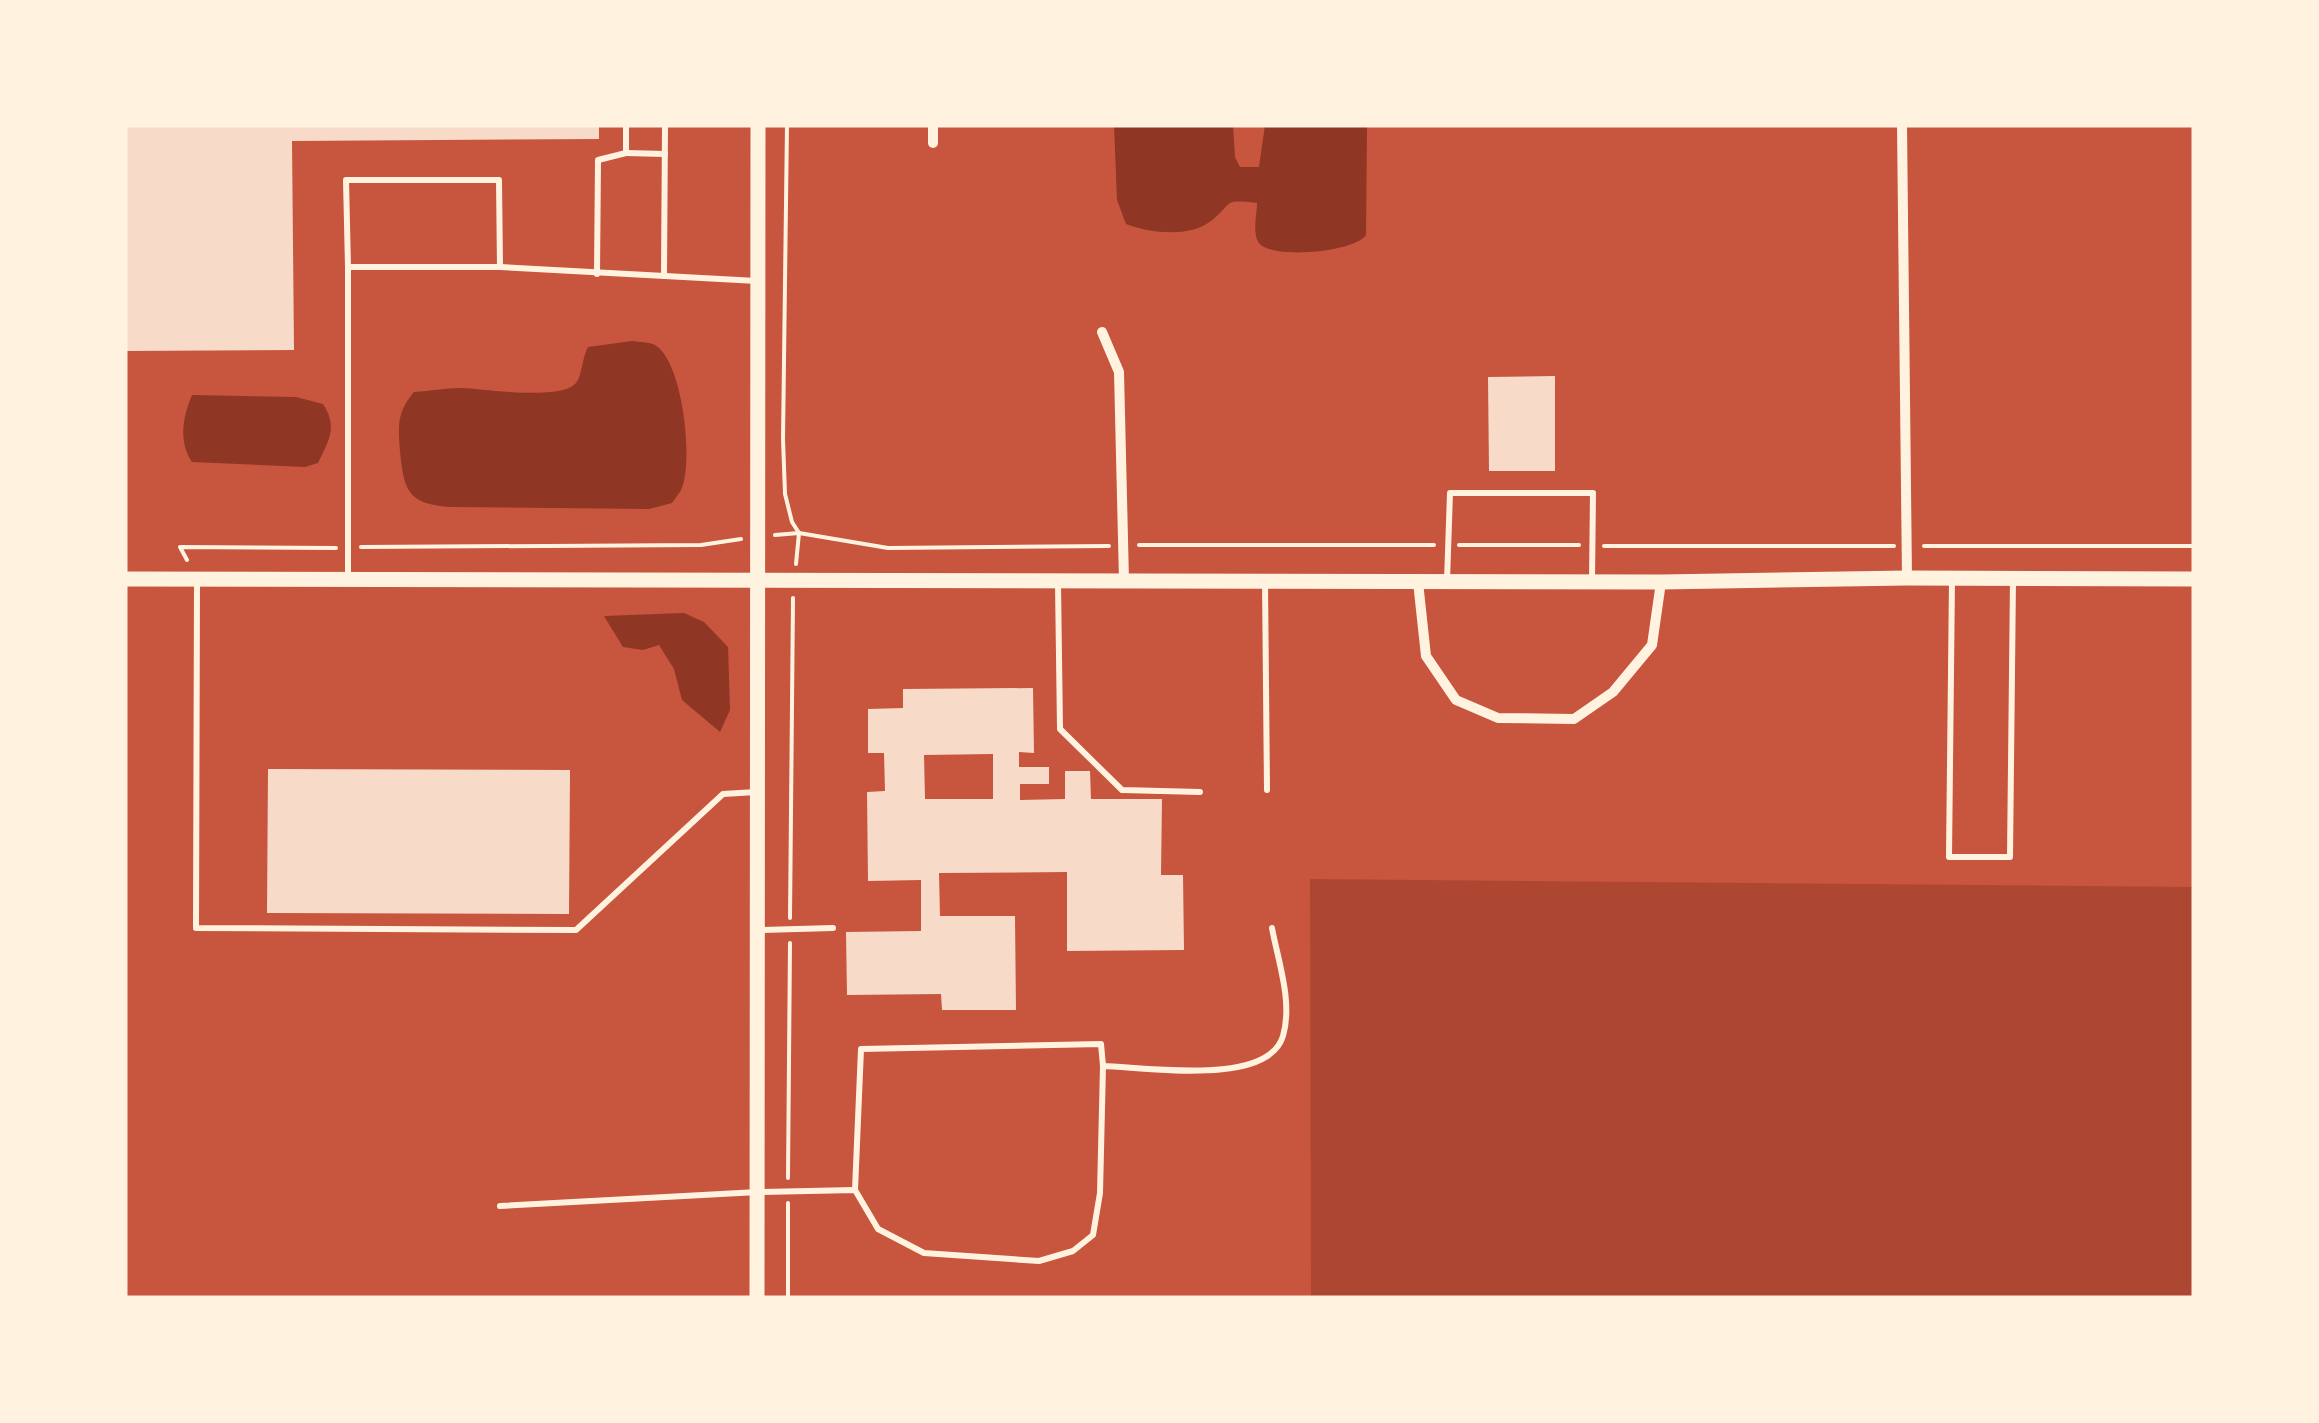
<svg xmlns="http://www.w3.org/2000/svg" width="2319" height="1423" font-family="Spectral,serif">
	<rect width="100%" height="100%" fill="#c8553d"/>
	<path fill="#ae4732" d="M1310,879L2194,887V1298H1311Z"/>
	<g fill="#8f3625">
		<path d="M1114,125H1233L1235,157L1240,167H1259L1265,125H1367L1366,235C1355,252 1272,260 1259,243C1252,234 1257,214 1257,203C1221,199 1234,203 1211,221C1189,238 1150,233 1126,224L1117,200Z"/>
		<path d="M632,341C639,342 649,342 655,345C683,361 694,463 681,490C679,494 675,498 672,503L649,509L450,507C407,504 404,490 400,451C398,425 397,412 414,392C430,391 446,388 461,388C485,389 561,401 576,383C582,376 582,358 588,347Z"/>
		<path d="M192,395L296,397L323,404C338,427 329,440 318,463L305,467L192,462C178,441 183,417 192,395Z"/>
		<path d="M684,613L704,622L728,647L730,710L720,732L682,700L674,669L659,645L643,650L623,647L604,616Z"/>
	</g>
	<g fill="#f7dbc8" fill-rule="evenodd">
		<path d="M125,125H599V139L292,141L294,350L125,351Z"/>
		<path d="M1555,376V471H1489L1488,377Z"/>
		<path d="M1033,688L1034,753L1019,752V767H1049V784H1020V800L1065,799V771H1090L1091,799H1162L1161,875H1183L1184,950L1067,951V872L939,873L940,916H1015L1016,1010H942L941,994L847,995L846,932L921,931V880L868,881L867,792L885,791L884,753H868V709L903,708V689ZM993,754V799H925L924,755Z"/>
		<path d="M268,769L570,770L569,914L267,913Z"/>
	</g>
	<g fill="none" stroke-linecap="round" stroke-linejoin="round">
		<g stroke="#fff3e0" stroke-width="4">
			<path d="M787,125L783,439L785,494L792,522L799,533L796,564"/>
			<path d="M775,535L799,533L888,548L1109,546"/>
			<path d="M1139,545H1434"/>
			<path d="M1459,545H1579"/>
			<path d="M1604,546H1894"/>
			<path d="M1924,546H2194"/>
			<path d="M361,547L701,545L741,539"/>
			<path d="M187,560L180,547L336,548"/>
			<path d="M790,918L793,598"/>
			<path d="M788,1178L790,943"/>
			<path d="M788,1298V1203"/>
		</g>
		<g stroke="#fff3e0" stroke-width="6">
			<path d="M626,153L665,154"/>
			<path d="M348,267L346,180H499L500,267"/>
			<path d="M597,274L598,160L626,153V125"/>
			<path d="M664,276L665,125"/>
			<path d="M1952,579L1949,857H2010L2013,579"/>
			<path d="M197,580L196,928L576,930L723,794L756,792"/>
			<path d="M348,580V267H500L757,281"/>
			<path d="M1447,581L1450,493H1593L1592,580"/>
			<path d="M1265,582L1267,790"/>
			<path d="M1058,583L1060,729L1122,790L1200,792"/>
			<path d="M759,930L833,928"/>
			<path d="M855,1190L861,1049L1101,1044L1103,1066"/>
			<path d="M500,1206L758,1192L855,1190L878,1229L924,1253L1039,1261L1073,1251L1093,1235L1100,1193L1103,1066C1145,1067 1268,1087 1283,1036C1293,1002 1278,961 1272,928"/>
		</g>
		<g stroke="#fff3e0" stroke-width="10">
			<path d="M1902,125L1907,578"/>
			<path d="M933,143V125"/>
			<path d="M1102,332L1119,372L1124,581"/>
			<path d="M1418,582L1426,656L1456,700L1498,718L1574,719L1613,692L1652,645L1661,582"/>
		</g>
		<g stroke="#fff3e0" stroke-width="15">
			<path d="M125,579L1661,582L1907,578L2194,579"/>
			<path d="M757,1298L758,125"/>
		</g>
	</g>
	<rect width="2319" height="1423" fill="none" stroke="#fff3e0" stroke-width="255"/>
</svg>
